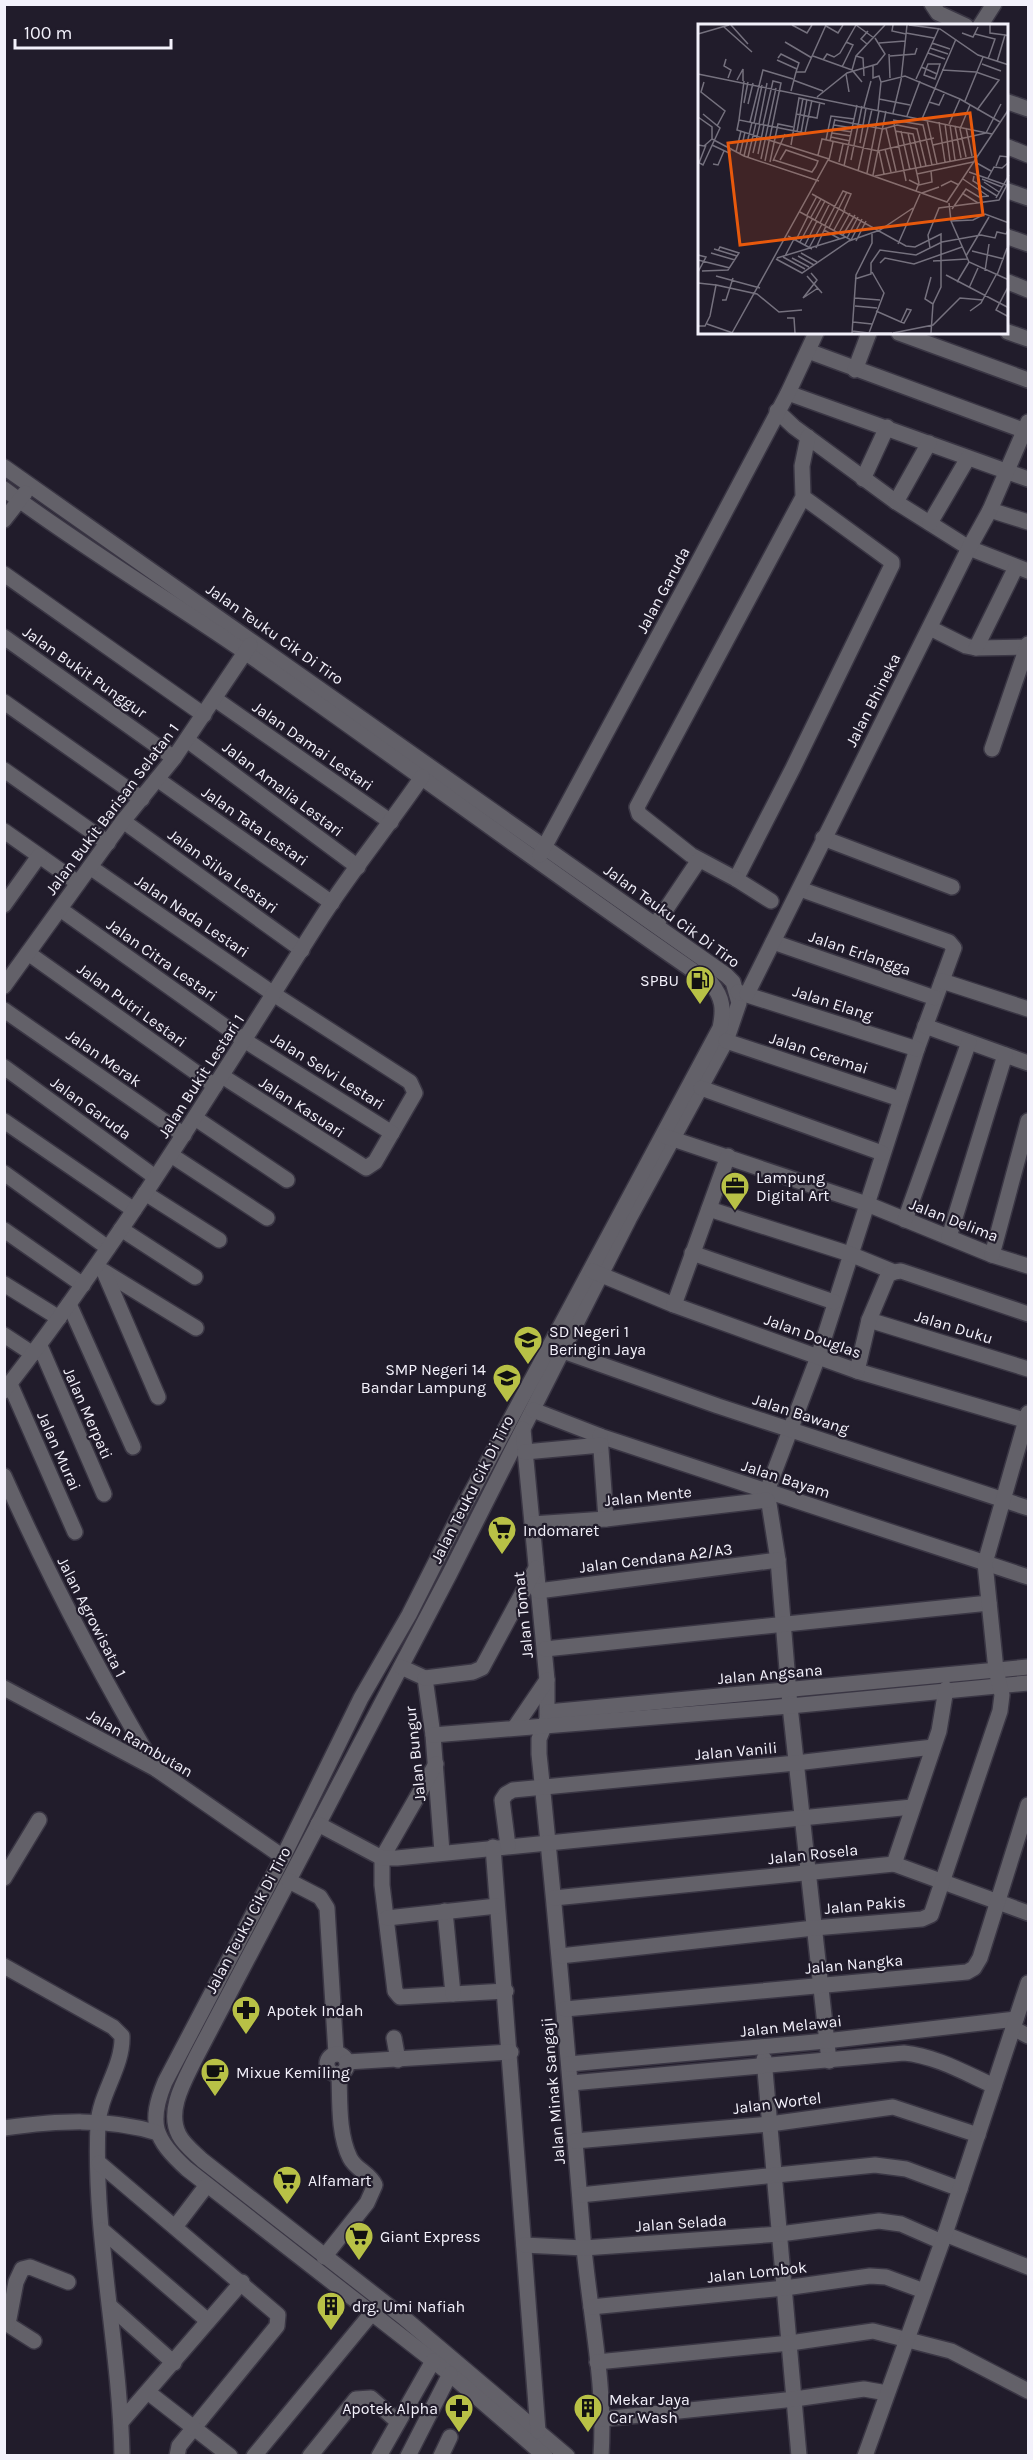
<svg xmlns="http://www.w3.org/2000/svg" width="1033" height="2460" font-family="Karla,sans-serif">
	<rect width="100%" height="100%" fill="#211c2b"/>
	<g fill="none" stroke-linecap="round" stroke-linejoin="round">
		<g stroke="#3a3644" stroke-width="18">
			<g id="minor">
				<path d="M932,4L938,13L966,26"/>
				<path d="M980,26L994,4"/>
				<path d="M1008,102L1028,109"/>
				<path d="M1008,147L1028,155"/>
				<path d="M1008,191L1028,198"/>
				<path d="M1008,237L1028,244"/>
				<path d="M1008,282L1028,290"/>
				<path d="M1008,332L1028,339"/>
				<path d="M899,333L1028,380"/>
				<path d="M808,351L1028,432"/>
				<path d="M855,370L869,333"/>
				<path d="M788,393L1028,479"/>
				<path d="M777,411L794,427L896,502L969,548L1028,571"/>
				<path d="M4,467L726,975L733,982L739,1003L726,1041L629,1219L449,1575L196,2057C185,2080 166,2110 179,2135C184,2145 195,2153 202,2160L403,2317L567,2456"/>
				<path d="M863,479L887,427"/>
				<path d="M4,489C82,547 165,597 245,652C401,761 554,875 711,983C723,998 724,1009 720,1028L463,1508L409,1615L361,1698L283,1857L165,2082C148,2123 154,2139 187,2169L450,2374L545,2456"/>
				<path d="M803,497L892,562V565L793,768L736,879L691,855L639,814L637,807L803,497L802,466L808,437"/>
				<path d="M896,502L929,443"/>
				<path d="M990,510L1028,522"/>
				<path d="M4,520L25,493"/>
				<path d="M930,523L968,458"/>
				<path d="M4,574L204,715"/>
				<path d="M930,628L966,646L976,648L1028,647"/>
				<path d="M4,637L174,758"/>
				<path d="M976,648L1016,567"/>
				<path d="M215,699L391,822"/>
				<path d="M4,702L142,799"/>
				<path d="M187,740L358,867"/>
				<path d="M992,749L1028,644"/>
				<path d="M4,770L108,843"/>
				<path d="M157,779L332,903"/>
				<path d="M123,821L302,950"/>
				<path d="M4,831L78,883"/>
				<path d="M823,838L952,887"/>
				<path d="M540,855L693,572L788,393L816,333"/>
				<path d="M90,867L275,995L410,1082L415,1093L375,1162L366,1168L222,1076"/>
				<path d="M736,879L771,901"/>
				<path d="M800,889L949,942L954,948L917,1049L818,1357L767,1491L778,1560L790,1706L829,2061"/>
				<path d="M4,905L39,856"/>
				<path d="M60,909L244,1040L392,1133"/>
				<path d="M656,924L699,860"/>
				<path d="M773,942L935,998"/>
				<path d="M28,953L215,1086"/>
				<path d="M942,981L1028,1009"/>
				<path d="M4,986L123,821L174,758L250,645"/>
				<path d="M738,992L917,1049"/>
				<path d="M747,994L969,548L990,510L1028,422"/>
				<path d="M4,1010L184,1135"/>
				<path d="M925,1026L1028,1063"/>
				<path d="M726,1041L900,1099"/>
				<path d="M4,1067L155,1177"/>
				<path d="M701,1088L882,1153"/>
				<path d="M195,1118L287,1180"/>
				<path d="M4,1121L134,1210"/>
				<path d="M664,1136L867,1204L992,1255L1028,1266"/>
				<path d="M171,1155L267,1218"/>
				<path d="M4,1173L108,1248"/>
				<path d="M145,1193L219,1240"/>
				<path d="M709,1209L850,1254L894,1272L901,1271L1028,1314"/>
				<path d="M905,1220L969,1042"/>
				<path d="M121,1229L195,1277"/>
				<path d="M4,1230L83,1285"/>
				<path d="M949,1237L1005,1055"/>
				<path d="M692,1253L834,1302"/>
				<path d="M992,1255L1028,1121"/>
				<path d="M103,1271L196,1328"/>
				<path d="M592,1271L674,1305L857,1371L1028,1421"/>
				<path d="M105,1274L158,1397"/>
				<path d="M4,1284L59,1318"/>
				<path d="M69,1304L133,1447"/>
				<path d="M674,1305L728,1156"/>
				<path d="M869,1320L1028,1369"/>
				<path d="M4,1335L33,1354"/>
				<path d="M40,1346L104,1494"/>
				<path d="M563,1351L718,1406L1028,1508"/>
				<path d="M857,1371L869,1320L888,1275L894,1272"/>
				<path d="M10,1384L75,1532"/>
				<path d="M4,1391C121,1241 220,1077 322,917C353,869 390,824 422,777"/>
				<path d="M533,1410L600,1436L1028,1577"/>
				<path d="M523,1429L547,1680V1719L539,1739V1754C556,1915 570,2077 583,2238C589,2310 606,2383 601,2456"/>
				<path d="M600,1436L606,1519"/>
				<path d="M525,1452L601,1445"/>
				<path d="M4,1476C49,1577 100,1674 156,1769"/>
				<path d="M532,1524L606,1519L767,1500"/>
				<path d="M538,1591L778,1560"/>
				<path d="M545,1649L989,1603"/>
				<path d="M401,1667L425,1678L433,1735L442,1852"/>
				<path d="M425,1678L473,1672L482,1668L536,1568"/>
				<path d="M4,1688L156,1769L283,1857"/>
				<path d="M548,1712L1028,1667"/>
				<path d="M515,1727L547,1680"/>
				<path d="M433,1735L790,1706L1028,1683"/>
				<path d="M436,1764L382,1858V1885L395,1991L400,1997L506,1991"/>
				<path d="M318,1824L382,1858H397L912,1807"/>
				<path d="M508,1846L502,1800L506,1794L513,1790L796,1763L933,1747"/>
				<path d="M493,1847L538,2431"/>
				<path d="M894,1864L1028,1913"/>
				<path d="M4,1878L39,1820"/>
				<path d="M289,1881L320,1897L327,1908L336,2054"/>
				<path d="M554,1898L894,1864L939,1731L946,1689"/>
				<path d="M445,1911L453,1994"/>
				<path d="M387,1918L497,1906"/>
				<path d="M560,1956L814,1928L922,1919L931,1915L1000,1711L1002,1695L996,1670L985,1563L1028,1413"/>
				<path d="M4,1966L113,2027L122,2036C123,2067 100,2093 98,2124C93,2235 120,2345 122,2456"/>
				<path d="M565,2009L967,1972L974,1968L980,1958L1028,1805"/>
				<path d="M1013,2028L1028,2036"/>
				<path d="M394,2038L398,2060"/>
				<circle cx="337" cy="2064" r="10"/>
				<path d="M764,2059L799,2456"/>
				<path d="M347,2062L511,2052"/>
				<path d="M569,2064L826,2041L1016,2019"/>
				<path d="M571,2083L904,2053C936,2056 965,2073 994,2086"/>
				<path d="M4,2128C56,2121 108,2117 158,2133"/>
				<path d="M575,2141L770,2124L893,2107L978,2135"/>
				<path d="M99,2163L278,2315L277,2326L179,2446L177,2456"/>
				<path d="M580,2195L875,2165L906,2169L960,2189"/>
				<path d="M175,2227L207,2185"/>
				<path d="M102,2230L208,2321"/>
				<path d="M945,2234L1028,2267"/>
				<path d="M524,2245L584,2248L780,2234L879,2221L901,2224L942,2242"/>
				<path d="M324,2257L367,2203L375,2185C370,2173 356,2170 350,2158C338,2134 340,2100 339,2075"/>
				<path d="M111,2307L174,2363"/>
				<path d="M591,2307L785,2288L870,2276L886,2277L924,2291"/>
				<path d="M4,2322L34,2341"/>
				<path d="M8,2324L16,2282L22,2269L30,2267L68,2282"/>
				<path d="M597,2362L790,2343L873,2331L951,2351L1028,2391"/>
				<path d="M149,2393L230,2456"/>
				<path d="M602,2419L795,2399L864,2389L887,2393"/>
				<path d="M121,2422L242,2282"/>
				<path d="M254,2456L376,2308"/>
				<path d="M310,2456L356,2399L371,2398L398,2422"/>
				<path d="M379,2456L433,2361"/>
				<path d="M408,2456L450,2374"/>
				<path d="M441,2456L450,2437"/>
				<path d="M865,2456L945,2234L1028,1983"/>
			</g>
		</g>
		<use href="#minor" stroke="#636169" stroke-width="15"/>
	</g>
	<defs>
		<g id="fuel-pin" transform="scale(1.5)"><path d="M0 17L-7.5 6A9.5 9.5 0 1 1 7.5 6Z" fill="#b8c146" stroke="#211c2b"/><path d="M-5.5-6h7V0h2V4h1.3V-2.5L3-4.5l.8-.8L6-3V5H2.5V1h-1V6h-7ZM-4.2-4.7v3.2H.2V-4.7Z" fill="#111"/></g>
		<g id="office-pin" transform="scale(1.5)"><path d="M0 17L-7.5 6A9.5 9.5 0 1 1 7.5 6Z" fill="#b8c146" stroke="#211c2b"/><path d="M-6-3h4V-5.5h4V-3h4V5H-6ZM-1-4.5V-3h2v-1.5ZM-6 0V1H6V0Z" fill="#111"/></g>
		<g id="school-pin" transform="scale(1.5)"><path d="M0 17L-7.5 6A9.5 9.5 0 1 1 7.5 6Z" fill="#b8c146" stroke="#211c2b"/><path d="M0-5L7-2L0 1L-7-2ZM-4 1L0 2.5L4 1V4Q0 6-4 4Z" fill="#111"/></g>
		<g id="supermarket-pin" transform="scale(1.5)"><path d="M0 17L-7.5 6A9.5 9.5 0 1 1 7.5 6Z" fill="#b8c146" stroke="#211c2b"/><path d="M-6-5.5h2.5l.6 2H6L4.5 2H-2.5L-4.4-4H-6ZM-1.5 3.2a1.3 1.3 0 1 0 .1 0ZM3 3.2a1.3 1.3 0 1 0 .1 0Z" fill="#111"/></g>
		<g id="pharmacy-pin" transform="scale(1.5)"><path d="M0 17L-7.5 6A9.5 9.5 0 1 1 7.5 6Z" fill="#b8c146" stroke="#211c2b"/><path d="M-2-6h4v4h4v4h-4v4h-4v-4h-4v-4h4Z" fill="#111"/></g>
		<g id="cafe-pin" transform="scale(1.5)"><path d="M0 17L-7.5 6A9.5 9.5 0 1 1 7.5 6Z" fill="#b8c146" stroke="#211c2b"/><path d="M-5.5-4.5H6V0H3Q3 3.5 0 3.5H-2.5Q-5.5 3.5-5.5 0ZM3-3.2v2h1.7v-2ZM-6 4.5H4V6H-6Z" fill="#111"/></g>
		<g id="building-pin" transform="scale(1.5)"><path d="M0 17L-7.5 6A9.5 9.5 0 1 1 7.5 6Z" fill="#b8c146" stroke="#211c2b"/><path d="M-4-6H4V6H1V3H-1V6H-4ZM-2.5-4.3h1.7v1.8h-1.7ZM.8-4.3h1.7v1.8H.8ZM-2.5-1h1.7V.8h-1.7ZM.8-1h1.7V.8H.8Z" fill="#111"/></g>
	</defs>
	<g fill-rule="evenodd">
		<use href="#fuel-pin" x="700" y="980"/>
		<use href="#office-pin" x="735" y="1186"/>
		<use href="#school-pin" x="528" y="1340"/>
		<use href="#school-pin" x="507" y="1378"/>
		<use href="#supermarket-pin" x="502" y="1530"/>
		<use href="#pharmacy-pin" x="246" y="2010"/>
		<use href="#cafe-pin" x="215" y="2072"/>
		<use href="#supermarket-pin" x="287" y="2180"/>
		<use href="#supermarket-pin" x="359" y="2236"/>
		<use href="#building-pin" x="331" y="2306"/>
		<use href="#pharmacy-pin" x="459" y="2408"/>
		<use href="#building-pin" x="588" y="2408"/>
	</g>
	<g text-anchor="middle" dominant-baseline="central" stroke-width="4.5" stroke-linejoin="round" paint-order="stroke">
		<g font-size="16" fill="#f3f1fb" stroke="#211c2b">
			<text transform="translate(663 590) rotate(-62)">Jalan Garuda</text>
			<text transform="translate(275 634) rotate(35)">Jalan Teuku Cik Di Tiro</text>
			<text transform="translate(85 672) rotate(35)">Jalan Bukit Punggur</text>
			<text transform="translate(873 700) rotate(-63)">Jalan Bhineka</text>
			<text transform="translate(313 746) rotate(35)">Jalan Damai Lestari</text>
			<text transform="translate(283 789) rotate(37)">Jalan Amalia Lestari</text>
			<text transform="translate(112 809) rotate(-53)">Jalan Bukit Barisan Selatan 1</text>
			<text transform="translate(255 826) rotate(35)">Jalan Tata Lestari</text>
			<text transform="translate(223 871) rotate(36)">Jalan Silva Lestari</text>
			<text transform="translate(192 916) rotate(34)">Jalan Nada Lestari</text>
			<text transform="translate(672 916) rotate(36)">Jalan Teuku Cik Di Tiro</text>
			<text transform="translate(860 953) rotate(19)">Jalan Erlangga</text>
			<text transform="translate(162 960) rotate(35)">Jalan Citra Lestari</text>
			<text transform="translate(833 1003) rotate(18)">Jalan Elang</text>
			<text transform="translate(132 1005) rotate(36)">Jalan Putri Lestari</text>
			<text transform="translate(819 1053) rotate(18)">Jalan Ceremai</text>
			<text transform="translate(104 1058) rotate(35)">Jalan Merak</text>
			<text transform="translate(328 1071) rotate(32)">Jalan Selvi Lestari</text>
			<text transform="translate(201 1076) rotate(-57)">Jalan Bukit Lestari 1</text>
			<text transform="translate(302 1107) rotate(33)">Jalan Kasuari</text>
			<text transform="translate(91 1108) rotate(36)">Jalan Garuda</text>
			<text transform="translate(954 1220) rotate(21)">Jalan Delima</text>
			<text transform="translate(954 1327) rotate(17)">Jalan Duku</text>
			<text transform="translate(813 1336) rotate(20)">Jalan Douglas</text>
			<text transform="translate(88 1413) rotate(66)">Jalan Merpati</text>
			<text transform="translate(801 1414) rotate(18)">Jalan Bawang</text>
			<text transform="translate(59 1451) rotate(66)">Jalan Murai</text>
			<text transform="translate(786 1479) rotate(18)">Jalan Bayam</text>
			<text transform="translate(472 1489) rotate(-63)">Jalan Teuku Cik Di Tiro</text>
			<text transform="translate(648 1496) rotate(-6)">Jalan Mente</text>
			<text transform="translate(656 1558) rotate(-7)">Jalan Cendana A2/A3</text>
			<text transform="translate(523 1615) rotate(-96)">Jalan Tomat</text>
			<text transform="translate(92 1617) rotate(63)">Jalan Agrowisata 1</text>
			<text transform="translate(770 1674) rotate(-5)">Jalan Angsana</text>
			<text transform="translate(140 1743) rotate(30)">Jalan Rambutan</text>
			<text transform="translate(736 1751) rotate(-5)">Jalan Vanili</text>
			<text transform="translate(415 1754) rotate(-96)">Jalan Bungur</text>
			<text transform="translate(813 1854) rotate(-6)">Jalan Rosela</text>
			<text transform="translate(865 1905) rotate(-5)">Jalan Pakis</text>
			<text transform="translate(248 1920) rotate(-62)">Jalan Teuku Cik Di Tiro</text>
			<text transform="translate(854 1964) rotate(-5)">Jalan Nangka</text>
			<text transform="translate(791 2026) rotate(-6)">Jalan Melawai</text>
			<text transform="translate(553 2091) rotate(-95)">Jalan Minak Sangaji</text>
			<text transform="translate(777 2103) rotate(-7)">Jalan Wortel</text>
			<text transform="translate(681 2223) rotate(-4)">Jalan Selada</text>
			<text transform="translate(757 2272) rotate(-6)">Jalan Lombok</text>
		</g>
		<g font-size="16" fill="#f3f1fb" stroke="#211c2b" text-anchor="start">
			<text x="679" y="980" text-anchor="end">SPBU</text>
			<text x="756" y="1177">Lampung<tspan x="756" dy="18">Digital Art</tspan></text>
			<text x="549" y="1331">SD Negeri 1<tspan x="549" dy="18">Beringin Jaya</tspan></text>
			<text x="486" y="1369" text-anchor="end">SMP Negeri 14<tspan x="486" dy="18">Bandar Lampung</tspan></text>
			<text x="523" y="1530">Indomaret</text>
			<text x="267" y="2010">Apotek Indah</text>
			<text x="236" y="2072">Mixue Kemiling</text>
			<text x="308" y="2180">Alfamart</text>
			<text x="380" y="2236">Giant Express</text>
			<text x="352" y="2306">drg. Umi Nafiah</text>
			<text x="609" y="2399">Mekar Jaya<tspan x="609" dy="18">Car Wash</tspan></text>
			<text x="438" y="2408" text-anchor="end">Apotek Alpha</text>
		</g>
	</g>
	<g transform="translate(698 24)">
		<rect width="310" height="310" fill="#211c2b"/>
		<path fill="none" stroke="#75717e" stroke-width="1.5" d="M33,1L50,20M94,1L109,9L114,1M158,1L176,14M195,1L194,7L208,10M211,1L242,5L280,31L311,41M292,1V9L307,11M128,2L140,9L145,1M26,3L54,28M208,9L236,14M264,9L275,13L280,3M0,10L31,1M277,10L297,15L290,35M87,18L114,34M181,19L207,17M234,19L252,25M169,20L163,15L170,7M232,24L250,30M230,29L247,35M191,30L192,54M115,32L154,46M158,32L165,34L166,52M192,32L217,30L219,24M80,34L83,30L101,39L98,48M28,35L26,42L33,46L30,54M79,36L99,45M125,36L129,30L136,33L142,29L158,1M299,38L307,11L311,12M284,40L303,47M175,42V54L181,52L183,58M144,43L155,21L148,18M223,43L228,45L230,40H242L239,50M228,45L239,50L237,55L226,51ZM244,46L278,48M278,48L301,56L279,86M0,50L294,110M148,50L151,68M218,55L241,4M39,56L45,45V57M95,56L125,67M46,57L41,96L107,109L114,76M6,58L3,68L27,87L19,102M164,58L154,46L158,32L187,1M93,67L98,48H107L128,1M119,73L149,49L179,40L187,30L177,14M181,75L212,81M267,77L285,33M231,78L241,81L247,68M46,79L50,58M50,80L55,59M166,83L173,57M180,86L183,58L207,52L262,75L302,98M195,89L203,56L209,1M98,90L119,94L122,78M209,92L222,57M0,93L14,103V115L6,122L0,121M224,95L258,15M41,96L39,106L131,135M137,96L185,105L199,101L219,105L228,142M195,96L225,101L234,141M229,96L239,140M52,98L65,46L95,55M241,98L247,138M56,99L64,61M61,100L69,59M196,100L208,157M247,100L252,137M251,100L262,75M65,101L75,57L83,59L67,137M136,101L155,104M252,101L257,136M257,102L263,134M188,104L198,147M268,104L274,132M135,105L154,108M197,107L215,110L223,143M203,107L212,146M99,108L105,74M103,109L109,75M134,109L153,112M210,109L221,159L218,167M288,109L303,80M133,113L152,117M14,115L46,132L121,157M128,116L133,92L156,95M132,117L137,95M162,119L168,84M14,121L31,129L33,124M93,121L101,74L127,80M235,121L288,109M187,125L193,148M181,127L186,150M38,128L43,107M55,129L62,100M42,130L47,108M60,130L66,101M120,131L124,115L180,127L236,114M46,132L54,98M50,133L58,99M268,133L262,105L272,81M63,135L78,64M76,136L114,148L118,142M82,136L88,126L120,137L118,142M131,136L135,118M153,136L164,82M75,137L87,110M0,138L5,141L22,104L5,90M72,138L80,100L95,103M141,138L145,120M277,138L293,147M1,139L8,121M15,140L20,141L26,127M146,142L159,81M298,142L302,132L311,133M160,147L174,85M271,148L308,161M169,149L181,87M219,150L275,138M175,151L188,87M177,152L280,132M276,152L275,157L299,172M290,154L296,143L304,144L311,138M265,155L290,172M284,155L304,163M211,156L221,161L234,158L233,147M286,158L301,168M243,162L253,157L261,161M224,169L241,163M264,169L280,179M114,170L208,222L217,223L243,210V263L235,280L233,309M298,174L311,151M251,179L253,197L271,238L311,256M254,185L268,165L281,173L291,172M102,188L153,216L164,195M109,191L119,172M113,193L123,175M117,196L127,177M253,197L275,196L287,190L311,199M122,199L132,179M127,201L145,167L153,170L146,186M131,204L149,168M126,206L142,215M136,206L147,186M141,209L152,189M145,211L157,191M90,212L114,225M149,214L160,193M98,216L110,192M158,217L168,197M102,218L115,194M200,220L222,170M107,221L119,197M111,224L124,200M118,224L128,202M232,224L230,211L241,184L301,176L311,157M16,225L39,232M274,227L306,235M13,229L37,236M103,229L119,238M0,231L8,233L0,248M87,232L96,215M100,232L116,241M268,232L291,193M85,233L107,245M79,234L148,213M94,234L111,243M78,235L104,249L151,217L182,206L215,184M0,236L32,244M235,237L269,235M182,239L187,234L216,240L264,223M4,247L30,246L41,229L22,223L20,227M287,247L291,220M248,251L311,284M299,251L309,224M18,252L62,264M109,252L116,260L119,256L113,249M233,253L227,275L235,280M157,255L173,250V239L182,226L218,231L244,218L283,211L297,214L299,208L308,210L311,205M259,258L271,238M0,259L18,261M311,261L298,286L311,293M120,264L105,274L116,260L124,269M271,264L280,244M157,274L182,276M24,276H28L35,254M157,282L179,284M209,285L213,286L206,299L203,298ZM178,287L203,298M272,287L283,279L298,251M89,294H96L97,309M155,298L174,300M9,300L35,309M0,302H7L12,292L18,261L59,270L81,288L104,286M154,307L171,309L186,269L174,248M34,309L130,136L249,178L311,85M154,309L158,251L174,219V210M171,309H194M195,309L235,301L262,274L285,276"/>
		<path fill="#e8590c" fill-opacity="0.15" stroke="#e8590c" stroke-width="3" d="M272,89L285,191L42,221L30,119Z"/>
		<rect width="310" height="310" fill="none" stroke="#f3f1fb" stroke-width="3"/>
	</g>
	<rect width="1033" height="2460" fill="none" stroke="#f3f1fb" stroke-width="12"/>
	<path d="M15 39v9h156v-9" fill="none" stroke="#f3f1fb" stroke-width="3"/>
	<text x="24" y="39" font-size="18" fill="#f3f1fb" stroke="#211c2b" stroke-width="4.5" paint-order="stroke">100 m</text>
</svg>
